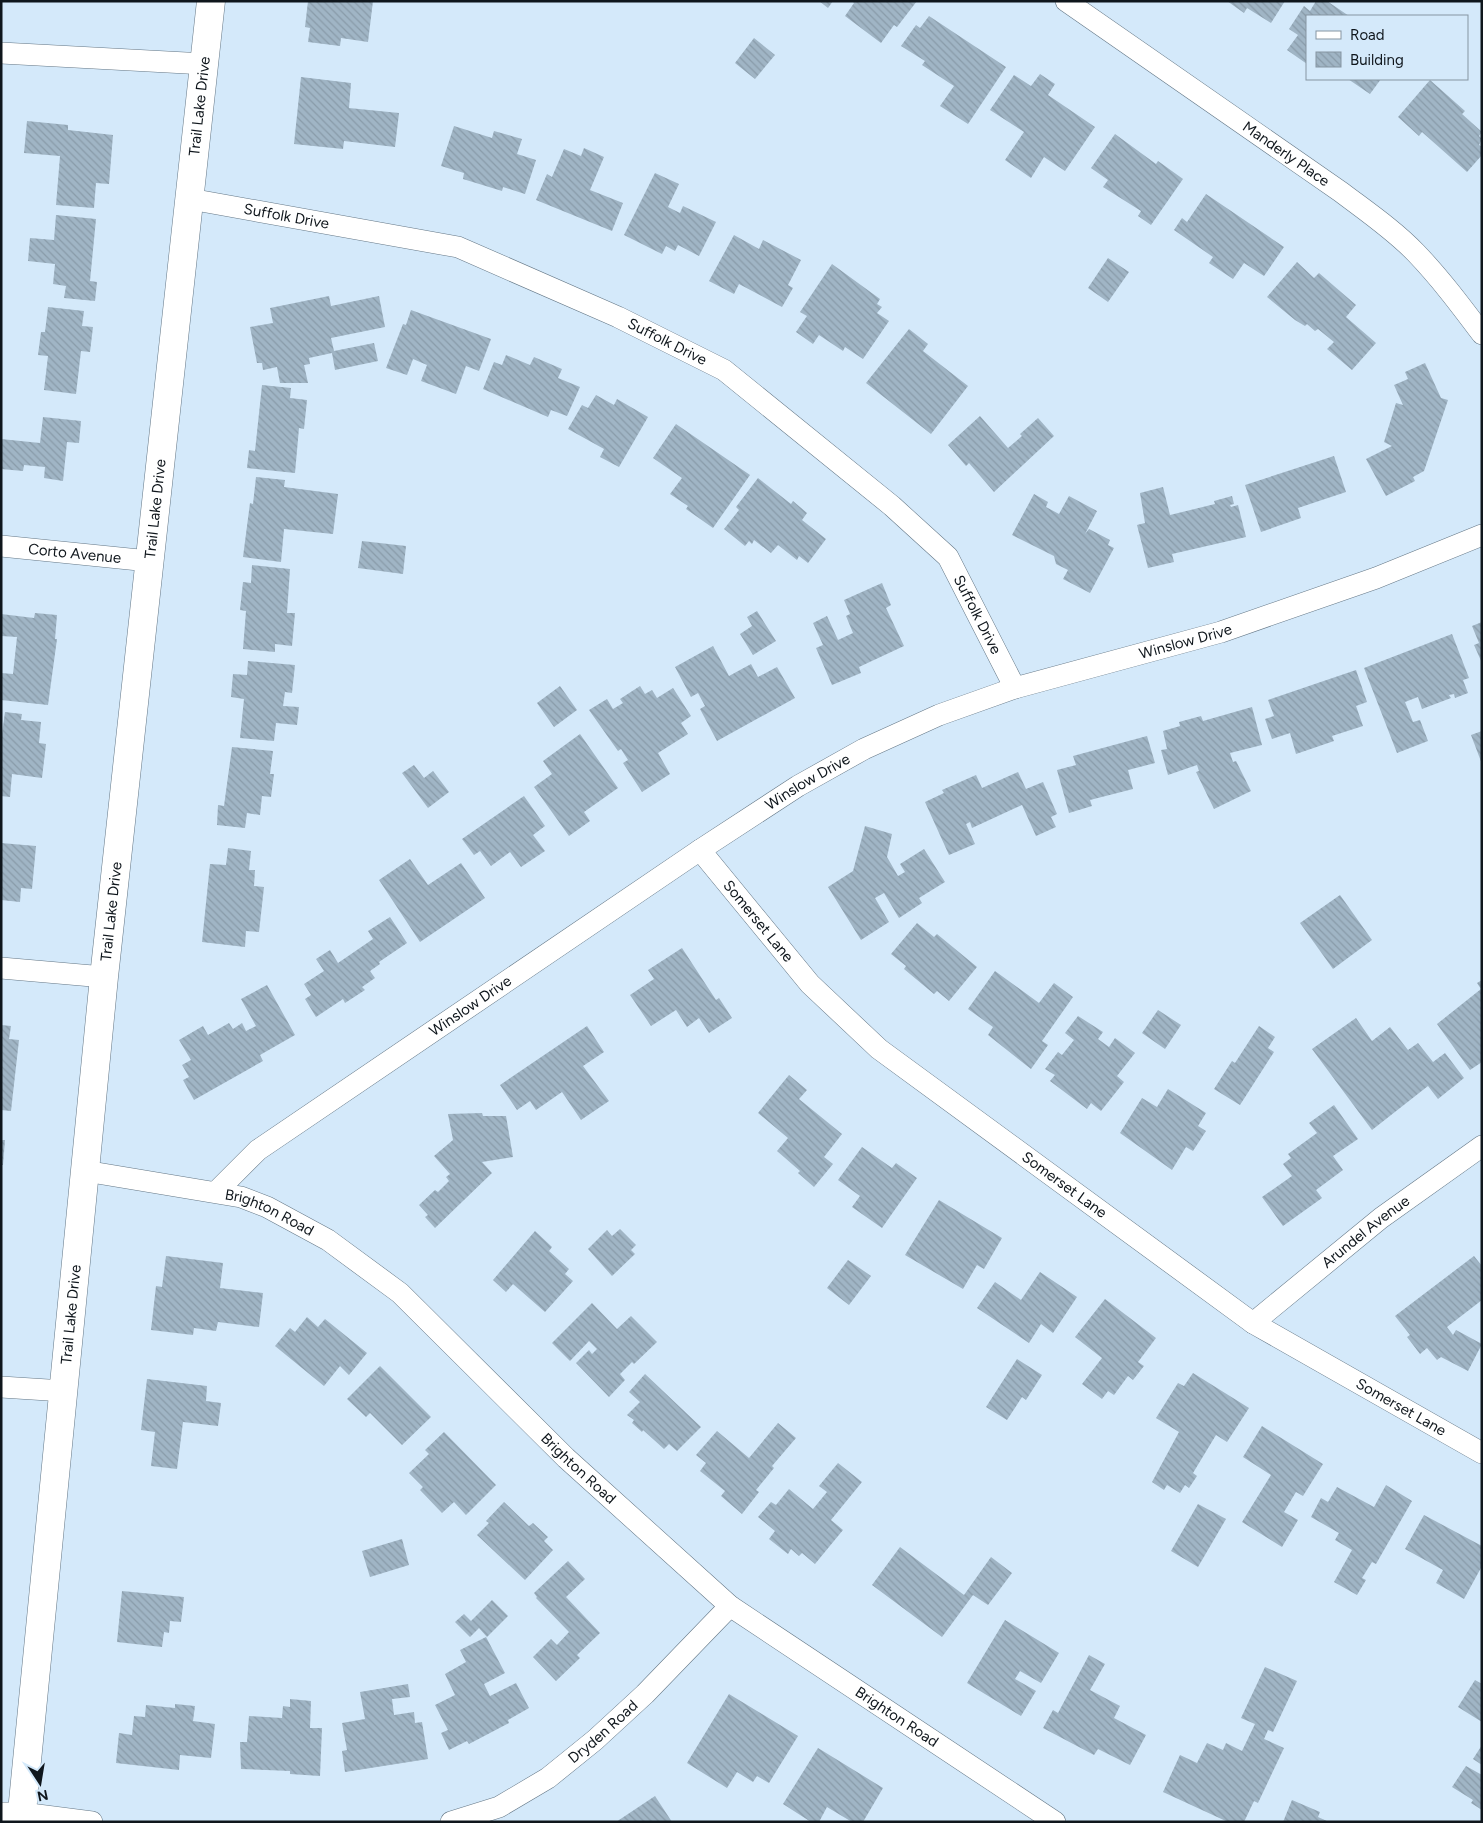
<svg xmlns="http://www.w3.org/2000/svg" width="1483" height="1823" font-family="Figtree,sans-serif">
	<defs>
		<pattern id="building-back-hatch" width="6" height="6" patternUnits="userSpaceOnUse" patternTransform="scale(1.25)"><rect width="6" height="6" fill="#a0b5c5"/><path d="M-1 5l2 2M0 0l6 6M5-1l2 2" fill="none" stroke="#899ba9"/></pattern>
	</defs>
	<rect width="100%" height="100%" fill="#d4e9fa"/>
	<g fill="url(#building-back-hatch)">
		<path d="M308,1H373L368,42L341,38L340,46L308,42L310,28L305,27Z"/>
		<path d="M819,1H833L828,8Z"/>
		<path d="M852,1H917L897,27L894,25L881,43L845,16L854,3Z"/>
		<path d="M1227,1H1285L1271,23L1247,8L1244,13Z"/>
		<path d="M1316,1H1327L1349,16H1307V64L1287,50L1298,35L1289,29L1304,6L1310,11Z"/>
		<path d="M929,16L1006,67L968,124L940,106L954,86L922,65L925,61L901,46L916,25L920,28Z"/>
		<path d="M754,38L775,55L755,79L735,63Z"/>
		<path d="M1040,74L1055,84L1048,95L1095,127L1065,171L1044,157L1031,178L1005,160L1024,132L990,110L1014,75L1031,86Z"/>
		<path d="M301,77L351,83L349,108L399,113L395,147L344,141L343,149L294,144Z"/>
		<path d="M1348,79H1381L1370,94Z"/>
		<path d="M1430,80L1465,111L1462,114L1482,132L1479,136L1482,139L1479,145L1482,147V155L1467,172L1422,132L1419,136L1398,117Z"/>
		<path d="M27,121L68,125V130L113,135L109,184L96,183L94,208L56,205L60,156L24,153Z"/>
		<path d="M454,126L492,138L494,131L522,139L517,154L536,160L525,194L503,187L502,191L463,179L464,173L441,166Z"/>
		<path d="M1115,134L1156,164L1158,161L1183,179L1151,225L1138,216L1141,211L1103,187L1108,180L1091,168Z"/>
		<path d="M584,148L604,157L590,190L623,203L612,231L536,200L547,174L552,177L564,149L581,156Z"/>
		<path d="M655,173L679,184L668,207L680,213L683,206L716,222L699,256L678,245L675,251L666,246L662,254L624,235Z"/>
		<path d="M1206,194L1284,247L1264,276L1244,263L1233,279L1209,263L1213,257L1174,230L1182,218L1187,222Z"/>
		<path d="M56,215L96,219L90,281L97,282L95,301L64,298L66,286L53,284L55,264L28,261L30,238L54,240Z"/>
		<path d="M734,235L759,249L763,240L801,260L788,285L793,288L782,307L739,284L734,294L709,281Z"/>
		<path d="M1108,258L1129,272L1108,302L1088,288Z"/>
		<path d="M1297,262L1314,278L1319,273L1356,305L1346,317L1376,343L1352,370L1327,349L1334,342L1318,329L1315,331L1307,324L1305,326L1295,320L1267,297Z"/>
		<path d="M832,264L880,299L877,304L882,307L877,313L889,321L863,359L845,347L843,351L819,335L813,344L796,332L807,316L800,312Z"/>
		<path d="M329,296L331,306L379,296L385,327L331,338L334,351L374,343L378,361L335,370L332,353L309,358L310,364L304,365L308,383H280L277,367L263,370L262,363H257L250,327L273,323L270,308Z"/>
		<path d="M48,307L84,311L82,326L93,327L90,352L81,351L76,394L44,390L48,356L38,355L41,332H45Z"/>
		<path d="M411,310L491,339L479,371L466,366L456,394L421,381L427,365L413,359L407,375L386,368L403,324L406,325Z"/>
		<path d="M909,329L928,344L923,351L968,386L931,434L866,383Z"/>
		<path d="M506,355L530,365L534,357L562,369L558,378L580,387L567,416L551,410L548,417L483,389L494,362L502,365Z"/>
		<path d="M1425,363L1441,398L1448,400L1424,471L1413,477L1415,481L1386,496L1366,459L1392,446L1384,442L1396,403L1403,405L1394,385L1408,379L1405,372Z"/>
		<path d="M262,385L291,388L290,398L307,400L304,429L299,428L295,473L247,468L249,450L255,451Z"/>
		<path d="M596,395L614,405L617,399L648,417L619,467L600,457L604,449L568,429L582,405L588,408Z"/>
		<path d="M980,416L1008,448L1022,436L1020,434L1038,418L1054,436L994,492L969,463L966,466L948,445Z"/>
		<path d="M43,417L81,421L79,443L67,442L63,481L44,478L45,467L24,465L23,471L1,469V439L40,443Z"/>
		<path d="M676,424L750,475L713,528L686,509L688,506L670,494L682,478L653,458Z"/>
		<path d="M1334,456L1346,492L1298,508L1301,518L1261,532L1245,485Z"/>
		<path d="M256,477L285,480L284,487L338,494L333,534L284,529L281,562L243,557L250,503L253,504Z"/>
		<path d="M758,478L791,504L793,501L807,513L802,520L826,539L808,563L799,556L797,560L778,545L771,553L754,540L752,544L749,541L745,546L724,529L739,510L736,507Z"/>
		<path d="M1163,487L1170,515L1215,504L1214,501L1232,496L1234,504L1230,505L1231,507L1238,505L1246,537L1172,554L1174,562L1148,568L1137,525L1145,523L1140,493Z"/>
		<path d="M1034,494L1048,502L1046,507L1059,514L1069,496L1097,511L1085,534L1089,529L1110,540L1108,545L1114,548L1090,593L1063,579L1068,570L1056,564L1054,556L1012,535Z"/>
		<path d="M362,541L406,546L403,574L358,568Z"/>
		<path d="M252,565L290,569L287,613H295L292,646L275,644V652L243,649L246,611L240,610L243,582L251,583Z"/>
		<path d="M882,583L891,605L886,608L904,646L859,667L861,673L832,685L816,648L823,645L813,623L827,616L838,640L853,633L846,616L850,614L844,600Z"/>
		<path d="M757,611L776,641L753,655L740,634L752,626L747,617Z"/>
		<path d="M35,613L57,615L55,639H57L48,705L1,700V673L13,674L17,637L1,636V614L34,618Z"/>
		<path d="M1482,622V663L1474,645L1479,643L1472,626Z"/>
		<path d="M1452,634L1469,678L1463,680L1468,693L1455,698L1454,694L1449,695L1451,698L1422,709L1418,697L1405,702L1413,722L1420,720L1428,741L1397,753L1364,668Z"/>
		<path d="M713,646L729,676L751,664L758,677L777,667L795,698L717,741L700,709L705,706L698,693L691,697L675,667Z"/>
		<path d="M248,661L295,665L292,693L285,692L283,706L299,707L297,725L276,723L274,741L240,738L244,699L231,697L233,674L247,675Z"/>
		<path d="M1356,670L1367,702L1356,706L1363,726L1332,736L1334,741L1296,754L1290,733L1272,739L1265,719L1274,716L1268,700Z"/>
		<path d="M560,686L577,710L554,727L537,703Z"/>
		<path d="M640,686L645,694L652,690L657,698L673,688L691,716L681,723L688,734L658,753L670,774L642,792L623,763L628,760L621,749L618,751L589,710L607,699L613,709L623,703L620,699Z"/>
		<path d="M1252,707L1262,745L1230,753L1233,762L1236,761L1251,791L1214,809L1196,772L1199,771L1197,765L1168,775L1161,750L1167,749L1163,731L1180,726L1179,722L1201,716L1203,721Z"/>
		<path d="M5,712L22,714L21,720L41,722L39,743L46,744L42,778L12,774L10,797L1,796V741Z"/>
		<path d="M1482,731V764L1471,735Z"/>
		<path d="M580,734L618,788L584,812L590,821L569,836L534,787L552,774L543,761Z"/>
		<path d="M1147,736L1155,763L1128,770L1133,789L1090,800L1092,806L1069,813L1057,770L1076,765L1073,756Z"/>
		<path d="M232,747L273,751L270,774H274L271,797L262,796L260,815L247,813L245,828L217,825L218,805L224,806Z"/>
		<path d="M414,765L424,778L433,771L449,792L428,808L402,773Z"/>
		<path d="M1018,772L1026,789L1043,782L1057,814L1051,817L1056,827L1036,836L1022,805L972,828L970,822L966,824L975,844L949,855L925,802L944,793L942,790L976,775L982,788Z"/>
		<path d="M524,796L545,826L533,835L545,851L521,867L510,852L491,866L480,851L474,855L462,839Z"/>
		<path d="M865,826L892,834L887,857L898,876L905,872L900,864L924,849L945,882L919,898L922,903L899,918L884,893L875,898L889,922L861,940L828,887L853,871Z"/>
		<path d="M1,843L36,846L32,889L21,888L20,902L1,900Z"/>
		<path d="M228,848L251,851L249,870H255L254,886L264,887L259,932L246,931L245,947L202,942L210,864L226,865Z"/>
		<path d="M410,859L428,885L461,863L485,898L420,942L379,880Z"/>
		<path d="M1340,895L1372,940L1333,969L1300,923Z"/>
		<path d="M390,917L407,943L379,962L380,964L370,971L375,978L362,987L365,990L345,1003L343,999L316,1017L305,999L311,995L304,984L324,971L316,959L330,950L338,963L373,939L368,931Z"/>
		<path d="M917,923L934,937L937,934L977,967L949,1001L937,991L934,994L904,969L906,966L891,954Z"/>
		<path d="M682,948L716,1000L719,998L732,1018L709,1033L699,1018L687,1027L676,1010L651,1026L630,995L654,979L648,970Z"/>
		<path d="M995,971L1039,1003L1054,983L1073,997L1042,1041L1048,1045L1031,1069L988,1035L993,1027L968,1009Z"/>
		<path d="M1482,980V1062L1470,1070L1437,1024L1481,989L1477,983Z"/>
		<path d="M267,985L295,1035L260,1055L263,1061L194,1100L183,1080L189,1077L182,1065L191,1060L179,1040L203,1026L208,1035L229,1023L233,1029L242,1023L246,1031L256,1026L241,999Z"/>
		<path d="M1158,1010L1181,1025L1165,1049L1142,1033Z"/>
		<path d="M1078,1016L1103,1032L1098,1039L1109,1047L1115,1038L1135,1053L1117,1076L1124,1082L1101,1111L1091,1103L1087,1109L1050,1081L1055,1075L1045,1069L1058,1052L1062,1055L1074,1040L1065,1033Z"/>
		<path d="M1356,1018L1372,1041L1390,1027L1408,1050L1418,1043L1433,1062L1445,1053L1464,1078L1438,1099L1428,1086L1372,1130L1312,1049Z"/>
		<path d="M1,1025L11,1026L9,1039L19,1040L11,1111L1,1110Z"/>
		<path d="M587,1026L604,1052L583,1066L609,1101L581,1120L562,1092L536,1110L530,1101L517,1110L500,1085Z"/>
		<path d="M1259,1026L1275,1037L1268,1048L1274,1052L1240,1105L1214,1089L1232,1061L1235,1063Z"/>
		<path d="M789,1075L807,1090L799,1099L842,1134L824,1157L833,1164L814,1187L798,1173L800,1171L777,1151L788,1138L758,1113Z"/>
		<path d="M1168,1089L1206,1113L1198,1126L1206,1131L1193,1151L1186,1147L1172,1170L1120,1133L1142,1098L1157,1107Z"/>
		<path d="M1334,1105L1358,1139L1333,1156L1343,1170L1316,1190L1322,1198L1283,1226L1262,1197L1292,1176L1283,1164L1291,1158L1288,1154L1317,1133L1309,1123Z"/>
		<path d="M482,1113L483,1116H506L513,1157L482,1162L492,1173L435,1228L425,1217L428,1215L419,1205L435,1190L438,1192L449,1181L446,1177L450,1174L434,1156L453,1140L448,1114Z"/>
		<path d="M1,1140H5L3,1165H1Z"/>
		<path d="M862,1147L892,1168L896,1163L917,1178L882,1228L852,1207L860,1196L838,1180Z"/>
		<path d="M939,1200L1002,1238L984,1269L977,1265L963,1289L905,1255Z"/>
		<path d="M620,1229L636,1245L631,1250L635,1254L612,1276L588,1249L607,1230L612,1236Z"/>
		<path d="M535,1231L552,1247L549,1251L569,1269L565,1274L573,1281L545,1312L513,1284L506,1292L493,1280Z"/>
		<path d="M166,1256L223,1263L220,1288L263,1293L259,1327L218,1322L216,1331L194,1328L193,1335L151,1330L156,1286L162,1287Z"/>
		<path d="M1474,1256L1482,1266V1300L1447,1327L1453,1335L1456,1330L1482,1344L1468,1371L1441,1357L1437,1360L1427,1348L1420,1354L1407,1337L1410,1335L1395,1316Z"/>
		<path d="M848,1260L871,1276L849,1305L827,1288Z"/>
		<path d="M1040,1272L1077,1297L1053,1333L1041,1324L1029,1343L977,1308L995,1282L1021,1300Z"/>
		<path d="M1105,1299L1156,1338L1138,1362L1144,1366L1133,1380L1128,1376L1114,1395L1108,1391L1102,1399L1082,1384L1102,1358L1075,1337Z"/>
		<path d="M592,1303L617,1329L631,1316L657,1342L634,1364L632,1362L620,1374L625,1380L609,1397L576,1363L589,1350L592,1354L597,1349L589,1341L570,1361L552,1343Z"/>
		<path d="M307,1317L318,1327L325,1319L367,1353L349,1375L340,1366L324,1386L275,1346L290,1328L295,1332Z"/>
		<path d="M1017,1359L1042,1375L1026,1400L1022,1397L1007,1420L986,1407Z"/>
		<path d="M380,1366L431,1417L402,1445L370,1413L366,1417L347,1399Z"/>
		<path d="M1193,1373L1249,1408L1227,1442L1216,1435L1193,1473L1197,1476L1189,1488L1185,1485L1180,1493L1167,1485L1164,1490L1152,1482L1179,1432L1156,1418L1178,1383L1184,1386Z"/>
		<path d="M645,1374L701,1427L677,1451L669,1444L664,1449L643,1430L642,1432L632,1423L634,1420L627,1415L640,1402L629,1392Z"/>
		<path d="M147,1379L207,1386L206,1401L221,1403L218,1426L183,1422L177,1469L151,1466L155,1432L141,1430Z"/>
		<path d="M778,1423L796,1438L772,1466L774,1468L756,1490L759,1492L742,1514L721,1496L725,1491L700,1471L706,1463L696,1455L717,1431L749,1458Z"/>
		<path d="M1262,1426L1323,1464L1303,1496L1296,1492L1284,1512L1298,1520L1282,1547L1242,1522L1271,1475L1243,1457Z"/>
		<path d="M444,1432L496,1485L466,1515L454,1502L442,1513L420,1490L423,1487L409,1473L429,1454L425,1450Z"/>
		<path d="M838,1463L862,1482L831,1520L843,1530L815,1564L802,1553L799,1556L791,1549L788,1554L769,1539L775,1531L758,1517L771,1502L776,1505L789,1489L813,1509L827,1492L819,1486Z"/>
		<path d="M1386,1485L1412,1501L1376,1564L1372,1562L1362,1578L1366,1580L1357,1595L1334,1582L1352,1550L1335,1540L1339,1533L1311,1517L1321,1498L1328,1502L1337,1487L1374,1507Z"/>
		<path d="M504,1502L529,1526L533,1523L548,1537L544,1541L553,1550L525,1580L477,1535L489,1523L486,1521Z"/>
		<path d="M1198,1504L1226,1519L1198,1567L1171,1551Z"/>
		<path d="M1424,1515L1482,1546V1566L1464,1599L1436,1583L1443,1570L1405,1549Z"/>
		<path d="M402,1539L409,1565L370,1577L362,1551Z"/>
		<path d="M900,1547L964,1595L991,1557L1012,1573L988,1605L973,1595L942,1637L872,1585Z"/>
		<path d="M568,1561L585,1579L566,1597L600,1633L577,1655L580,1658L556,1681L533,1657L551,1639L557,1645L569,1632L536,1598L537,1597L534,1593Z"/>
		<path d="M122,1591L184,1597L181,1622L170,1621L169,1633L164,1632L162,1647L117,1642Z"/>
		<path d="M492,1600L508,1616L487,1637L479,1628L470,1637L455,1622L464,1614L471,1621Z"/>
		<path d="M1005,1620L1059,1653L1041,1683L1020,1671L1015,1679L1036,1691L1021,1716L967,1683Z"/>
		<path d="M486,1637L505,1673L484,1684L490,1696L516,1683L529,1708L508,1720L509,1723L469,1744L467,1741L449,1750L441,1733L448,1730L435,1705L455,1695L445,1674L466,1662L460,1650Z"/>
		<path d="M1089,1655L1105,1664L1090,1690L1120,1706L1114,1718L1146,1735L1130,1765L1098,1749L1094,1755L1043,1728L1053,1710L1058,1713Z"/>
		<path d="M1265,1667L1297,1681L1273,1732L1268,1730L1264,1739L1284,1748L1258,1803L1254,1801L1244,1822H1228L1163,1792L1180,1755L1197,1763L1207,1743L1223,1750L1226,1743L1242,1751L1255,1724L1241,1718Z"/>
		<path d="M1475,1680L1482,1684V1722L1458,1707Z"/>
		<path d="M408,1684L410,1697L392,1699L394,1715L414,1712L415,1723L422,1722L428,1759L345,1772L342,1751L347,1750L342,1723L365,1719L360,1692Z"/>
		<path d="M729,1694L798,1736L769,1783L757,1776L753,1782L737,1772L727,1788L687,1763Z"/>
		<path d="M290,1699L311,1701L310,1728H322L320,1776L290,1774V1771L241,1769L240,1742H247L249,1716L282,1718L283,1706L290,1707Z"/>
		<path d="M175,1704L195,1706L193,1721L215,1724L211,1758L180,1755L179,1770L116,1763L119,1733L132,1735L134,1716L145,1717L146,1705L175,1708Z"/>
		<path d="M1482,1745V1765L1473,1759Z"/>
		<path d="M818,1748L883,1788L863,1822H852L827,1807L819,1822H811L783,1804Z"/>
		<path d="M1466,1766L1482,1775V1810L1471,1803L1473,1800L1452,1787Z"/>
		<path d="M655,1796L672,1822H616Z"/>
		<path d="M1292,1800L1320,1812L1318,1817L1329,1822H1283Z"/>
	</g>
	<g fill="none" stroke-linecap="round" stroke-linejoin="round">
		<g stroke="#647786" stroke-width="22">
			<g id="minor">
				<path id="s1" d="M1066,1L1341,192C1366,211 1394,230 1416,253C1440,278 1461,306 1482,334"/>
				<path d="M1,53L205,64"/>
				<path id="s2" d="M190,199L458,247L618,317L724,370L892,506L948,557L1015,688"/>
				<path id="s3" d="M1,546L149,561"/>
				<path id="s4" d="M700,850L810,984L879,1049L1253,1323L1482,1453"/>
				<path d="M1,968L104,977"/>
				<path id="s5" d="M85,1171L241,1197L267,1207L328,1240L400,1293L566,1458L730,1606L1055,1822"/>
				<path id="s6" d="M216,1192L258,1150L700,850L798,786L864,749L939,715L1015,688L1221,632L1376,578L1482,535"/>
				<path id="s7" d="M1253,1323L1381,1218L1482,1146"/>
				<path d="M1,1387L64,1391"/>
				<path d="M1,1813H22L92,1822"/>
				<path id="s8" d="M451,1822L499,1807L548,1778L595,1740L645,1694L730,1606"/>
			</g>
		</g>
		<g stroke="#647786" stroke-width="29">
			<g id="tertiary">
				<path id="s9" d="M21,1822L104,977L211,1"/>
			</g>
		</g>
		<use href="#minor" stroke="#fff" stroke-width="21"/>
		<use href="#tertiary" stroke="#fff" stroke-width="28"/>
	</g>
	<g text-anchor="middle" dominant-baseline="central" stroke-width="5" stroke-linejoin="round" paint-order="stroke">
		<g font-size="15" fill="#0f161c" stroke="#d4e9fa">
			<text stroke="none"><textPath href="#s9" startOffset="1725">Trail Lake Drive</textPath></text>
			<text stroke="none"><textPath href="#s1" startOffset="268">Manderly Place</textPath></text>
			<text stroke="none"><textPath href="#s2" startOffset="98">Suffolk Drive</textPath></text>
			<text stroke="none"><textPath href="#s2" startOffset="502">Suffolk Drive</textPath></text>
			<text stroke="none"><textPath href="#s9" startOffset="1320">Trail Lake Drive</textPath></text>
			<text stroke="none"><textPath href="#s3" startOffset="74">Corto Avenue</textPath></text>
			<text stroke="none"><textPath href="#s2" startOffset="922">Suffolk Drive</textPath></text>
			<text stroke="none"><textPath href="#s6" startOffset="1126">Winslow Drive</textPath></text>
			<text stroke="none"><textPath href="#s6" startOffset="721">Winslow Drive</textPath></text>
			<text stroke="none"><textPath href="#s9" startOffset="915">Trail Lake Drive</textPath></text>
			<text stroke="none"><textPath href="#s4" startOffset="92">Somerset Lane</textPath></text>
			<text stroke="none"><textPath href="#s6" startOffset="316">Winslow Drive</textPath></text>
			<text stroke="none"><textPath href="#s4" startOffset="498">Somerset Lane</textPath></text>
			<text stroke="none"><textPath href="#s5" startOffset="190">Brighton Road</textPath></text>
			<text stroke="none"><textPath href="#s7" startOffset="145">Arundel Avenue</textPath></text>
			<text stroke="none"><textPath href="#s9" startOffset="510">Trail Lake Drive</textPath></text>
			<text stroke="none"><textPath href="#s4" startOffset="902">Somerset Lane</textPath></text>
			<text stroke="none"><textPath href="#s5" startOffset="595">Brighton Road</textPath></text>
			<text stroke="none"><textPath href="#s5" startOffset="1000">Brighton Road</textPath></text>
			<text stroke="none"><textPath href="#s8" startOffset="179">Dryden Road</textPath></text>
		</g>
	</g>
	<rect width="1483" height="1823" fill="none" stroke="#0f161c" stroke-width="5"/>
	<rect x="1306" y="15" width="162" height="65" fill="#d4e9fa" stroke="#8595a1"/>
	<rect x="1316" y="31" width="25" height="8" fill="#ffffff" stroke="#8595a1"/>
	<text x="1350" y="40" font-size="15" fill="#0f161c">Road</text>
	<rect x="1316" y="52" width="25" height="15" fill="url(#building-back-hatch)" stroke="#8595a1"/>
	<text x="1350" y="65" font-size="15" fill="#0f161c">Building</text>
	<g transform="translate(40 1783) rotate(168)" stroke="#d4e9fa" stroke-width="4" paint-order="stroke">
	<path d="M0-4L9 19L0 12L-9 19Z" fill="#0f161c"/>
	<text y="-8" font-size="14" font-weight="bold" text-anchor="middle" fill="#0f161c">N</text>
	</g>
</svg>
